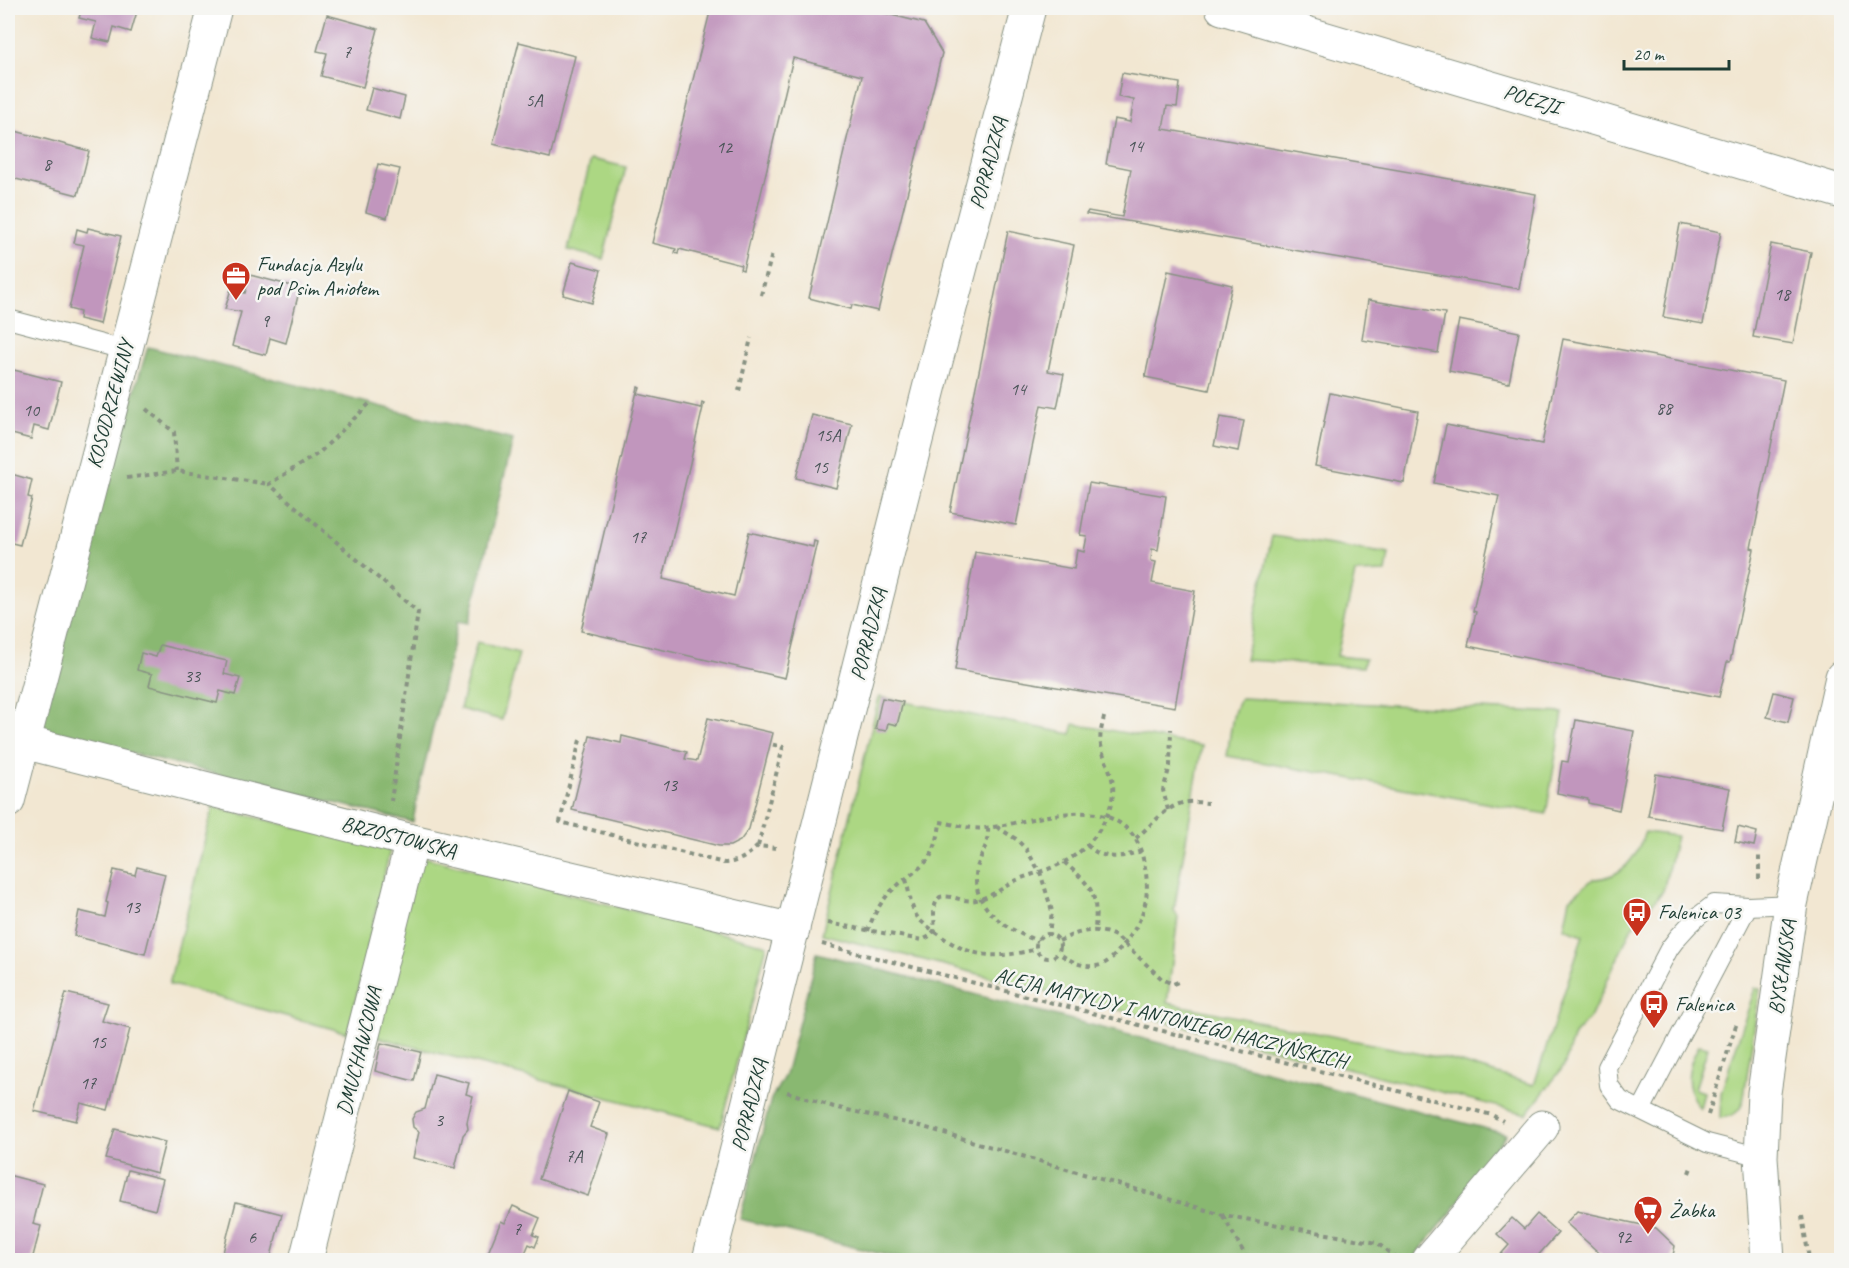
<svg xmlns="http://www.w3.org/2000/svg" width="1849" height="1268" font-family="Caveat,sans-serif">
	<rect width="100%" height="100%" fill="#f6f6f2"/>
	<filter id="ink" filterUnits="userSpaceOnUse"><feTurbulence type="fractalNoise" baseFrequency=".0167" numOctaves="2"/><feDisplacementMap in="SourceGraphic" scale="12" xChannelSelector="R" yChannelSelector="G"/><feConvolveMatrix kernelMatrix="1 2 1 2 8 2 1 2 1" color-interpolation-filters="sRGB"/></filter>
	<filter id="wash" filterUnits="userSpaceOnUse"><feTurbulence type="fractalNoise" baseFrequency=".008" numOctaves="4" result="noise"/><feDisplacementMap in="SourceGraphic" scale="24" xChannelSelector="R" yChannelSelector="G"/><feGaussianBlur stdDeviation="1.35" result="paint"/><feColorMatrix in="noise" values="0 0 0 0 0 0 0 0 0 0 0 0 0 0 0 0 0 1.4 0 .05"/><feComposite in="paint" operator="in"/></filter>
	<g filter="url(#wash)">
		<rect width="100%" height="100%" fill="#f2e7d2"/>
		<g fill="#acd783" stroke="#668a5c" stroke-width="1.5">
			<path d="M591,159L626,167L603,259L568,250Z"/>
			<path d="M1272,536L1389,554L1386,572L1355,573L1337,656L1365,659L1363,667L1245,660Z"/>
			<path d="M477,642L519,653L502,720L460,709Z"/>
			<path d="M879,697L1071,734L1074,724L1202,746L1174,910L1178,917L1167,1003L1451,1060L1534,1085L1583,935L1564,928L1570,899L1593,879C1623,878 1636,858 1645,832L1676,836L1663,891L1631,929L1591,1016L1574,1035L1564,1066L1527,1114L822,934Z"/>
			<path d="M1241,698L1563,713L1546,814L1227,756C1230,741 1231,710 1241,698Z"/>
			<path d="M213,807L390,850L348,1033L169,984Z"/>
			<path d="M419,856L767,945L720,1127L373,1036Z"/>
			<path d="M1755,988L1760,989L1743,1102C1739,1113 1732,1117 1720,1118L1721,1093Z"/>
			<path d="M1699,1045L1708,1047L1695,1089L1704,1092L1700,1109C1683,1087 1686,1068 1699,1045Z"/>
		</g>
		<g fill="#89b871" stroke="#547a52" stroke-width="1.5">
			<path d="M148,347L513,440L469,623L458,621L418,793L413,822L40,731L90,537Z"/>
			<path d="M817,953L1506,1134L1453,1210L1412,1260H906L740,1219L771,1099L785,1075Z"/>
		</g>
		<g id="blocks">
			<g fill="#c196bd">
				<path d="M82,8H138L131,32L114,27L110,42L92,38L96,22L79,18Z"/>
				<path d="M711,8H863L924,23L942,53L878,311L852,305L851,309L809,298L862,76L793,58L743,270L740,269L741,265L679,249L678,254L675,253L676,249L652,243Z"/>
				<path d="M327,15L378,29L363,87L321,76L327,53L317,51Z"/>
				<path d="M519,42L575,56L550,158L493,144Z"/>
				<path d="M1122,73L1180,83L1177,107L1167,106L1163,129L1536,194L1519,289L1086,214L1088,211L1122,217L1131,169L1106,164L1114,119L1130,122L1134,100L1118,97Z"/>
				<path d="M372,88L405,97L400,119L366,110Z"/>
				<path d="M8,129L89,151L78,195L8,177Z"/>
				<path d="M378,164L400,169L387,218L366,212Z"/>
				<path d="M1680,224L1721,232L1703,324L1663,317Z"/>
				<path d="M88,228L121,236L100,324L79,319L80,312L69,309L84,245L74,243L77,229L87,232Z"/>
				<path d="M1008,231L1074,245L1048,371L1064,374L1057,408L1041,405L1016,525L950,512Z"/>
				<path d="M1771,244L1811,252L1793,344L1753,337Z"/>
				<path d="M572,262L601,270L592,303L563,295Z"/>
				<path d="M1168,271L1232,285L1209,390L1145,377Z"/>
				<path d="M250,275L300,288L286,343L270,338L266,355L232,346L241,312L225,309L231,289L245,293Z"/>
				<path d="M1368,300L1445,313L1438,353L1362,340Z"/>
				<path d="M1459,320L1519,332L1509,383L1449,371Z"/>
				<path d="M1563,339L1784,380L1751,548L1754,549L1730,662H1727L1719,697L1468,646L1476,612L1473,611L1499,496L1434,483L1446,425L1542,444Z"/>
				<path d="M14,370L61,382L49,430L34,426L31,439L8,433V395Z"/>
				<path d="M638,387L640,388L638,394L701,408L702,402L704,403L663,579L734,596L749,532L813,547L814,541L817,542L785,678L581,631Z"/>
				<path d="M1330,393L1418,411L1404,483L1315,466Z"/>
				<path d="M812,415L852,424L836,488L796,478Z"/>
				<path d="M1220,417L1244,421L1238,451L1214,446Z"/>
				<path d="M8,473L32,480L28,497L32,498L20,545L8,542Z"/>
				<path d="M1089,483L1166,496L1158,550L1152,549L1151,561L1156,562L1152,583L1195,591L1175,707L955,670L975,552L1074,569L1077,550L1084,552L1087,536L1080,535Z"/>
				<path d="M160,645L227,661L224,674L240,678L235,695L220,691L217,703L149,686L152,674L137,670L141,653L156,657Z"/>
				<path d="M1774,692L1794,697L1788,722L1767,717Z"/>
				<path d="M882,698L903,702L897,725L888,723L886,731L875,729Z"/>
				<path d="M708,718L773,733L749,829L740,841L730,846H719L572,810L590,736L621,743L622,736L687,752L685,759L697,761Z"/>
				<path d="M1576,720L1634,731L1619,810L1588,803V799L1557,793L1562,761L1568,762Z"/>
				<path d="M1656,774L1730,788L1722,829L1648,816Z"/>
				<path d="M1738,827L1757,832L1754,846L1735,842Z"/>
				<path d="M137,867L165,874L145,954L74,936L79,911L105,917L108,903L106,902L114,870L135,875Z"/>
				<path d="M66,993L108,1003L102,1021L130,1029L108,1110L81,1103L76,1121L34,1111Z"/>
				<path d="M381,1043L421,1052L414,1081L375,1071Z"/>
				<path d="M434,1074L469,1083L466,1094L473,1096L467,1122L468,1129L463,1135L455,1168L413,1158L419,1132L413,1127L412,1119L416,1112L425,1109Z"/>
				<path d="M568,1091L599,1102L590,1127L609,1134L588,1196L539,1179Z"/>
				<path d="M115,1129L165,1142L157,1173L106,1159Z"/>
				<path d="M128,1170L163,1179L155,1210L120,1201Z"/>
				<path d="M8,1175L43,1184L33,1224L41,1226L32,1260H8Z"/>
				<path d="M236,1202L282,1214L270,1260H221Z"/>
				<path d="M513,1206L540,1218L533,1235L539,1237L535,1247L529,1244L522,1260H485L501,1221L505,1223Z"/>
				<path d="M1577,1211L1656,1228L1675,1246L1672,1260H1607L1566,1223Z"/>
				<path d="M1537,1214L1558,1233L1534,1260H1496L1509,1245L1497,1234L1512,1218L1524,1229Z"/>
			</g>
		</g>
	</g>
	<g filter="url(#ink)">
		<use href="#blocks" fill-opacity="0" stroke="#889283" stroke-width="1.5"/>
		<g fill="none" stroke-linecap="round" stroke-linejoin="round">
			<g stroke="#889283" stroke-width="20">
				<g id="service">
					<path d="M8,319L124,350"/>
					<path d="M1641,1110L1748,906"/>
					<path d="M1761,1157L1707,1143L1620,1100L1609,1085L1607,1067L1669,949C1682,930 1696,917 1714,904L1748,906L1791,904"/>
				</g>
			</g>
			<g stroke="#889283" stroke-width="35">
				<g id="minor">
					<path d="M8,738L412,841L793,930"/>
					<path d="M8,801L215,8"/>
					<path d="M306,1260L412,841"/>
					<path d="M709,1260L935,365L1029,8"/>
					<path d="M1429,1260L1542,1127"/>
				</g>
			</g>
			<g stroke="#889283" stroke-width="35">
				<g id="tertiary">
					<path d="M1222,8L1842,192"/>
					<path d="M1768,1260L1761,1157L1764,1093L1791,904L1842,677"/>
				</g>
			</g>
			<g stroke="#889283" stroke-width="4" stroke-dasharray="4.5 4.5" stroke-linecap="butt">
				<path d="M761,295L772,254"/>
				<path d="M739,391L751,338"/>
				<path d="M369,404L319,453L269,484L418,612L391,801"/>
				<path d="M146,409L174,432L177,471"/>
				<path d="M127,478L177,471L269,484"/>
				<path d="M580,740L560,822L724,863C740,862 747,856 758,846L777,848"/>
				<path d="M1168,810L1163,790L1170,766L1171,729"/>
				<path d="M997,827L1016,839L1026,849L1040,872L1052,911L1049,935"/>
				<path d="M988,828C989,844 981,854 977,868C969,907 1007,930 1038,941"/>
				<path d="M1136,838C1151,826 1167,804 1188,802C1194,801 1201,803 1208,803"/>
				<path d="M1087,845C1103,861 1121,858 1141,851"/>
				<path d="M758,846L783,747L770,744"/>
				<path d="M1064,862C1091,886 1098,891 1095,929"/>
				<path d="M906,879C909,891 910,904 916,915C921,923 929,927 937,933C970,959 997,959 1037,949"/>
				<path d="M1759,879V856"/>
				<path d="M828,923L922,940L928,937L934,931C936,918 930,907 940,897C952,894 963,903 976,900C992,897 1003,887 1017,880C1031,874 1046,871 1060,864C1087,852 1110,823 1113,793C1115,776 1104,761 1101,745C1099,736 1102,726 1104,717"/>
				<path d="M868,931C873,914 884,896 898,885C909,875 921,869 930,857C936,847 939,834 940,822C955,824 971,830 985,828C1026,824 1091,796 1126,828C1135,836 1139,844 1142,855C1152,890 1147,916 1124,944C1116,954 1109,964 1096,966C1083,968 1069,960 1058,953"/>
				<circle cx="1048" cy="946" r="12"/>
				<path d="M1059,941C1079,931 1096,926 1117,937L1162,979L1173,984L1178,982"/>
				<path d="M822,944L1492,1115L1503,1121"/>
				<path d="M787,1092L834,1107L920,1126L1223,1215L1377,1243L1396,1258"/>
				<path d="M1708,1115L1737,1022"/>
				<path d="M1689,1173L1692,1165"/>
				<path d="M1223,1216L1248,1260"/>
				<path d="M1802,1216L1809,1259L1813,1260"/>
			</g>
			<use href="#service" stroke="#fff" stroke-width="18"/>
			<use href="#minor" stroke="#fff" stroke-width="33"/>
			<use href="#tertiary" stroke="#fff" stroke-width="33"/>
		</g>
	</g>
	<defs>
		<g id="office-pin" transform="scale(1.5)"><path d="M0 17L-7.5 6A9.5 9.5 0 1 1 7.5 6Z" fill="#c8321e" stroke="#f6f6f2"/><path d="M-6-3h4V-5.5h4V-3h4V5H-6ZM-1-4.5V-3h2v-1.5ZM-6 0V1H6V0Z" fill="#fff"/></g>
		<g id="bus-pin" transform="scale(1.5)"><path d="M0 17L-7.5 6A9.5 9.5 0 1 1 7.5 6Z" fill="#c8321e" stroke="#f6f6f2"/><path d="M-5-6H5V4H4V6H2V4H-2V6H-4V4H-5ZM-3.5-4V0h7V-4ZM-3.5 1.2v1.5H-2V1.2ZM2 1.2v1.5H3.5V1.2Z" fill="#fff"/></g>
		<g id="supermarket-pin" transform="scale(1.5)"><path d="M0 17L-7.5 6A9.5 9.5 0 1 1 7.5 6Z" fill="#c8321e" stroke="#f6f6f2"/><path d="M-6-5.5h2.5l.6 2H6L4.5 2H-2.5L-4.4-4H-6ZM-1.5 3.2a1.3 1.3 0 1 0 .1 0ZM3 3.2a1.3 1.3 0 1 0 .1 0Z" fill="#fff"/></g>
	</defs>
	<g fill-rule="evenodd">
		<use href="#office-pin" x="236" y="276"/>
		<use href="#bus-pin" x="1637" y="912"/>
		<use href="#bus-pin" x="1654" y="1004"/>
		<use href="#supermarket-pin" x="1648" y="1210"/>
	</g>
	<g text-anchor="middle" dominant-baseline="central" stroke-width="5" stroke-linejoin="round" paint-order="stroke">
		<g font-size="18" fill="#485356">
			<text x="347" y="52">7</text>
			<text x="534" y="100">5A</text>
			<text x="1135" y="146">14</text>
			<text x="724" y="147">12</text>
			<text x="47" y="164">8</text>
			<text x="1782" y="294">18</text>
			<text x="265" y="321">9</text>
			<text x="1018" y="389">14</text>
			<text x="1664" y="408">88</text>
			<text x="31" y="410">10</text>
			<text x="828" y="435">15A</text>
			<text x="820" y="467">15</text>
			<text x="638" y="537">17</text>
			<text x="192" y="676">33</text>
			<text x="669" y="785">13</text>
			<text x="132" y="907">13</text>
			<text x="98" y="1042">15</text>
			<text x="88" y="1083">17</text>
			<text x="439" y="1120">3</text>
			<text x="574" y="1156">7A</text>
			<text x="517" y="1229">7</text>
			<text x="252" y="1237">6</text>
			<text x="1623" y="1237">92</text>
		</g>
		<g font-size="21" fill="#1f3d34" stroke="#f6f6f2">
			<text transform="translate(1532 99) rotate(17)">POEZJI</text>
			<text transform="translate(988 163) rotate(-75)">POPRADZKA</text>
			<text transform="translate(110 404) rotate(-75)">KOSODRZEWINY</text>
			<text transform="translate(868 634) rotate(-76)">POPRADZKA</text>
			<text transform="translate(399 837) rotate(14)">BRZOSTOWSKA</text>
			<text transform="translate(1782 967) rotate(-82)">BYSŁAWSKA</text>
			<text transform="translate(1171 1018) rotate(14)">ALEJA MATYLDY I ANTONIEGO HACZYŃSKICH</text>
			<text transform="translate(359 1051) rotate(-76)">DMUCHAWCOWA</text>
			<text transform="translate(749 1105) rotate(-76)">POPRADZKA</text>
		</g>
		<g font-size="21" fill="#1f3d34" stroke="#f6f6f2" text-anchor="start">
			<text x="257" y="264">Fundacja Azylu<tspan x="257" dy="24">pod Psim Aniołem</tspan></text>
			<text x="1658" y="912">Falenica 03</text>
			<text x="1675" y="1004">Falenica</text>
			<text x="1669" y="1210">Żabka</text>
		</g>
	</g>
	<rect width="1849" height="1268" fill="none" stroke="#f6f6f2" stroke-width="30"/>
	<path d="M1624 60v9h105v-9" fill="none" stroke="#1f3d34" stroke-width="3"/>
	<text x="1633" y="60" font-size="18" fill="#1f3d34" stroke="#f6f6f2" stroke-width="4.5" paint-order="stroke">20 m</text>
</svg>
